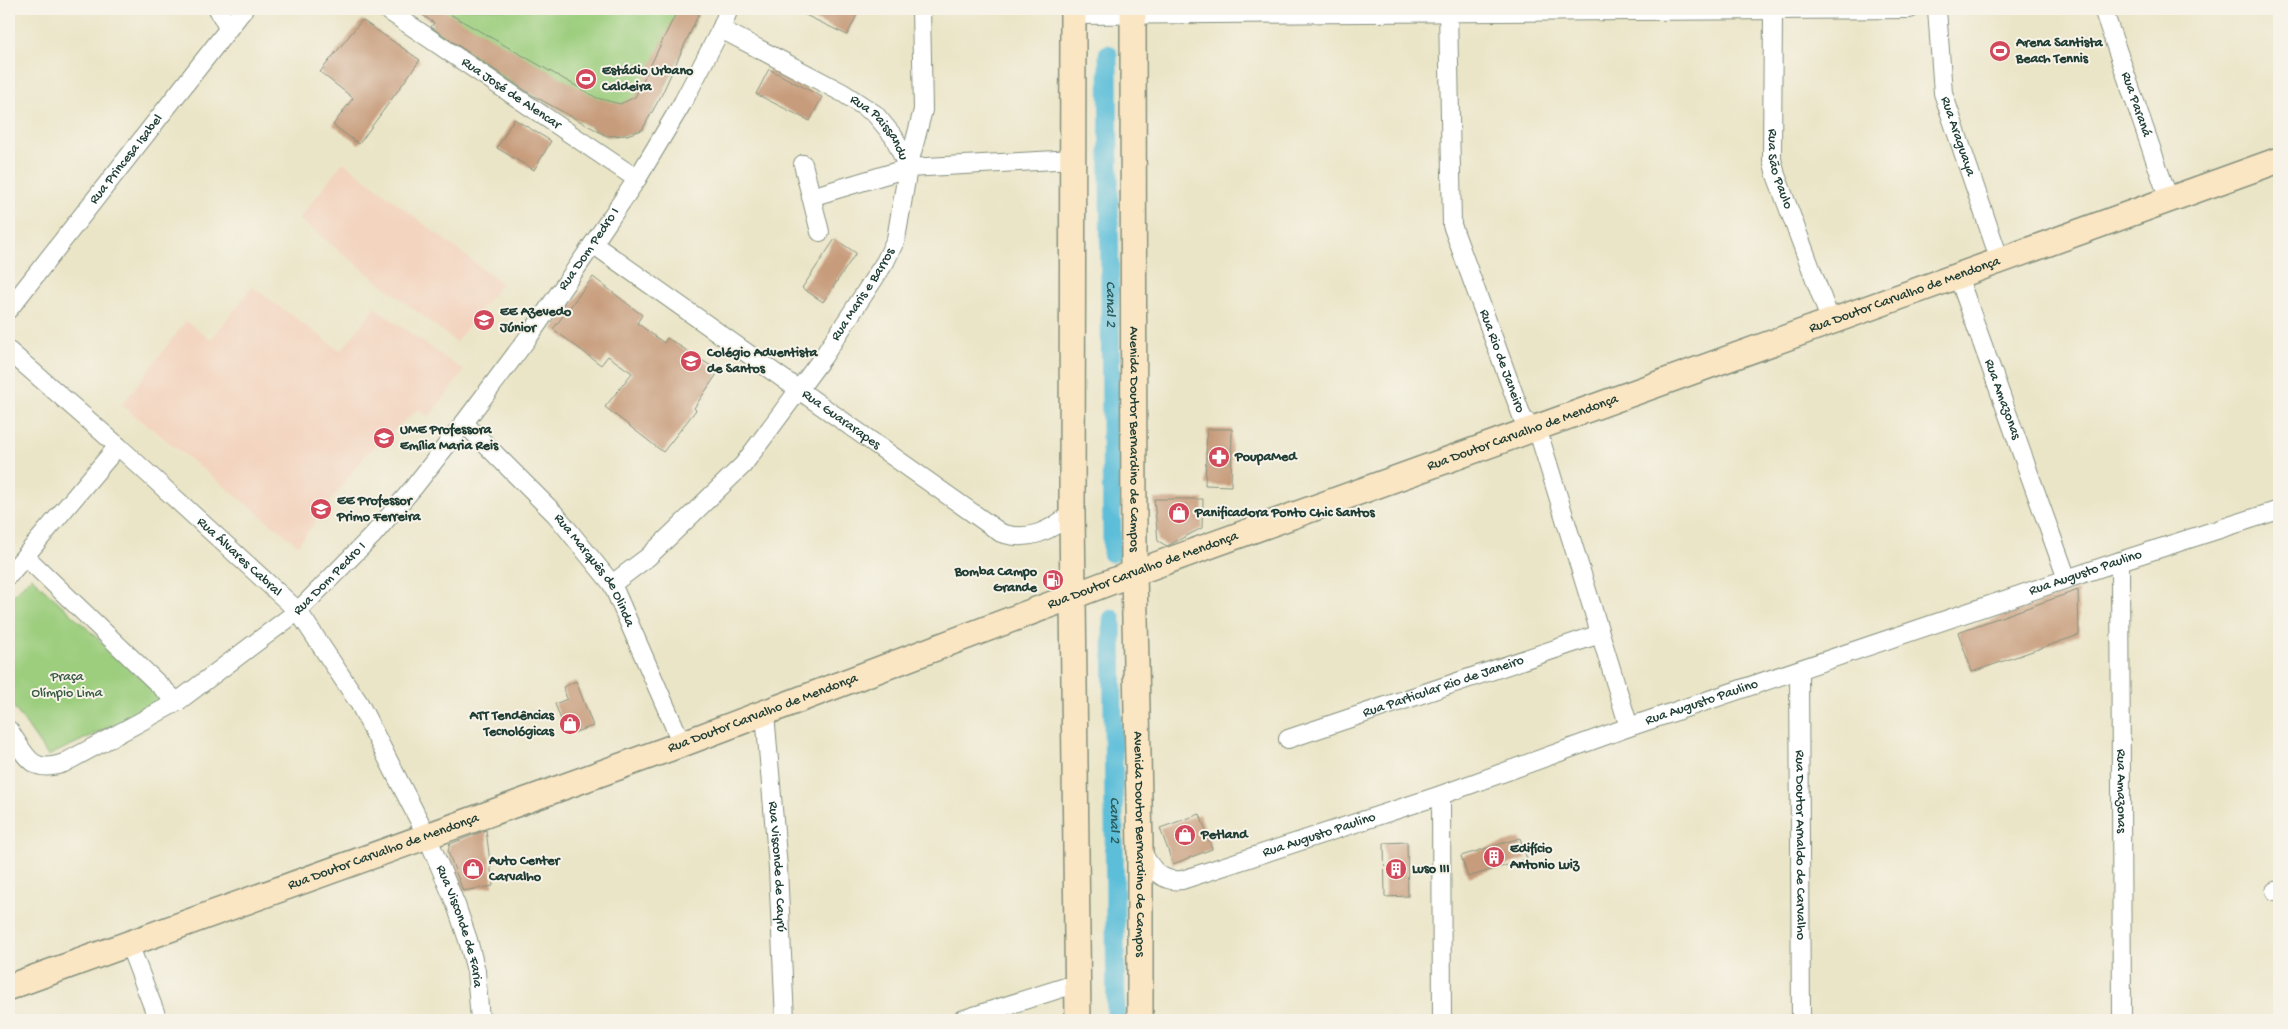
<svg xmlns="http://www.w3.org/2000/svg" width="2288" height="1029" font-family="'Gochi Hand',sans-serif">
	<rect width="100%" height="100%" fill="#f7f3e8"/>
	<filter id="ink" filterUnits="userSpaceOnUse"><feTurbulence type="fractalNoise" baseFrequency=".02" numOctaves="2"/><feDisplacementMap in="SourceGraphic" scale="10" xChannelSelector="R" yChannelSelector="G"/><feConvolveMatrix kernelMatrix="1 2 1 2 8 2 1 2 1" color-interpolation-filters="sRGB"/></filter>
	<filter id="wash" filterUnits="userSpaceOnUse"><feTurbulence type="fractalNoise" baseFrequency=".0096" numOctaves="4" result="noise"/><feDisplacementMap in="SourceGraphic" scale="20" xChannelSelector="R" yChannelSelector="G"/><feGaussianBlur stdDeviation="1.12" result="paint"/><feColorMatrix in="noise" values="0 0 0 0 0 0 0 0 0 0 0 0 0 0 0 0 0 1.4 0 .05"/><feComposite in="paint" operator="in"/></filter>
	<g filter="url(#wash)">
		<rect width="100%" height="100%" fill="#ebe5c8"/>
		<g fill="#f3d4bf">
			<path d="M343,162L501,283L456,342L299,219Z"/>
			<path d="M252,287L341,351L375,308L464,371L429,417L418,409L365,455L298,545L122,405L186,321L211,340Z"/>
		</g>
		<g fill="#9cce7e" stroke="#5e8659">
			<path d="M414,9H701L661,96L642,130L627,135L607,136L474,62L427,33L434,22Z"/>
			<path d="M31,577L166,701L48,756L9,700V599Z"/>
		</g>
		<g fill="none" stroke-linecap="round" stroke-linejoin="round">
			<g stroke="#5bbed9" stroke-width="19">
				<path id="s1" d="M1108,54L1112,553"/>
				<path id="s2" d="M1112,619L1116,1020"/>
			</g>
		</g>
		<g id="blocks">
			<g fill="#c79c7c">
				<path d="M414,9H441L597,98L620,104L635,97L678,9H701L661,96L642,130L627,135L607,136L532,95L431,27L434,23Z"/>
				<path d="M793,9H850L858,13L847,35Z"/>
				<path d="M362,20L420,60L359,144L333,125L353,98L320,72Z"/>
				<path d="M769,69L822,97L810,121L756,94Z"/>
				<path d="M514,119L551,141L534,170L497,148Z"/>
				<path d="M835,239L856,253L823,302L802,288Z"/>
				<path d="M593,277L642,315L637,323L664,343L667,338L719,371L694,408L696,410L663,452L605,407L632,373L608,356L601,365L553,329Z"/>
				<path d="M1207,429H1232L1231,486L1205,485Z"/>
				<path d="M1154,499H1203L1202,528L1167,546L1158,541Z"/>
				<path d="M2078,590L2079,635L1972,672L1958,632Z"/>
				<path d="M576,681L593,726L567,735L555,704L567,699L563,687Z"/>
				<path d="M1200,814L1212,849L1173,864L1160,828Z"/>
				<path d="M486,830L493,886L463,891L448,852L449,847L450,844Z"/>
				<path d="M1520,838L1527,859L1468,877L1461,856Z"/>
				<path d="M1407,842L1408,896L1385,897L1384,843Z"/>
			</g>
		</g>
	</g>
	<g filter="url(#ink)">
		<use href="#blocks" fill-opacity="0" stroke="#85917e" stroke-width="1"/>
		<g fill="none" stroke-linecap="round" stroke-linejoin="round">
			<g stroke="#85917e" stroke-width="20">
				<g id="minor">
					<path d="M218,9L228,28"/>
					<path id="s3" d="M386,9L637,179"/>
					<path id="s4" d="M1448,9L1452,225L1523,419L1537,428L1629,727"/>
					<path id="s5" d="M1773,9L1772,159L1776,175L1831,322"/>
					<path id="s6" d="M1937,9L1943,93L2000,261"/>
					<path id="s7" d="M2103,9L2169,200"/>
					<path d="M1073,15L1910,9"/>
					<path id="s8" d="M721,29L843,93L875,114L894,137L908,168L1074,159"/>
					<path d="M803,164L820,232"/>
					<path d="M811,197L908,168"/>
					<path id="s9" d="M593,244L1001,533C1029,542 1050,531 1072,513"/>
					<path id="s10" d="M1958,276L2067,579"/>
					<path id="s11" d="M9,309L244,9"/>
					<path id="s12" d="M9,351L118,446L298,611L359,703L427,836L456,905L468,940L476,971L480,1020"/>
					<path id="s13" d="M464,423L556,515L612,584L682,744"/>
					<path d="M25,556L177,702"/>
					<path id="s14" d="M2120,561L2122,1020"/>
					<path d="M9,575L118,446"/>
					<path id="s15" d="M612,584L648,557L743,465L823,357L885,262L896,239L908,168L923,110L921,9"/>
					<path id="s16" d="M1799,670L1801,1020"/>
					<path id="s17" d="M765,713L778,868L785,1020"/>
					<path id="s18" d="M9,730C26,755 30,775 64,763L177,702L298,611L373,535L414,487L464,423L530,335L593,244L637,179L683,102L721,29L729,9"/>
					<path id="s19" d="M1288,739L1600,634"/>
					<path d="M1441,795L1442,1020"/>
					<path id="s20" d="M1141,849C1149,867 1161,883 1182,880L1441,795L1629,727L2120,561L2279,510"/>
					<path d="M2275,891L2279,890"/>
					<path d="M129,944L158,1020"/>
					<path d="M961,1020L1078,983"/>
				</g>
			</g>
			<g stroke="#85917e" stroke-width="28">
				<g id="secondary">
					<path d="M1073,9L1072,513L1078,1020"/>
					<path id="s21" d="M1133,9L1134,573L1140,847V1020"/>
					<path id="s22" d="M9,987L682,744L1134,573L2279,160"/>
				</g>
			</g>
			<use href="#minor" stroke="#fff" stroke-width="18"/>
			<use href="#secondary" stroke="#fbe6c4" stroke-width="25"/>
		</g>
	</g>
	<defs>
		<g id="stadium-disc" transform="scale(1.125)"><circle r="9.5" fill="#d1495b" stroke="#f7f3e8"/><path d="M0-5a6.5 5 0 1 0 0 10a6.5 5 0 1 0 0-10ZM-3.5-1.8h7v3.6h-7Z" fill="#fff"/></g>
		<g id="school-disc" transform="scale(1.125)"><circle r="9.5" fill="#d1495b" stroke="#f7f3e8"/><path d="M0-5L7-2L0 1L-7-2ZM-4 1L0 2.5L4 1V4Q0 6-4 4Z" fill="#fff"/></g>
		<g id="pharmacy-disc" transform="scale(1.125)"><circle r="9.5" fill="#d1495b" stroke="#f7f3e8"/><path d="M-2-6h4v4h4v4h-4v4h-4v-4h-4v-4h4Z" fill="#fff"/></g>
		<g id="shop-disc" transform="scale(1.125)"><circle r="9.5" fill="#d1495b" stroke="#f7f3e8"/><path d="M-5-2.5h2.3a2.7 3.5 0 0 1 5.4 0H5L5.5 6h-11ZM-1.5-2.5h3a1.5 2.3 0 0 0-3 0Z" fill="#fff"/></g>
		<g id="fuel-disc" transform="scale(1.125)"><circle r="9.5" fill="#d1495b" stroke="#f7f3e8"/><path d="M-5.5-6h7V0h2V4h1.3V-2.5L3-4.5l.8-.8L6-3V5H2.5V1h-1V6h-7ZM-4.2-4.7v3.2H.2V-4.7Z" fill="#fff"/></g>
		<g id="building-disc" transform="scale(1.125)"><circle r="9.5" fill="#d1495b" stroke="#f7f3e8"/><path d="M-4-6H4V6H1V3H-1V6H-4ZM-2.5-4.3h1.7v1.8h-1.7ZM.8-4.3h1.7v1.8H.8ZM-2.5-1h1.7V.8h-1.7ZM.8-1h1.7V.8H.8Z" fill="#fff"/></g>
	</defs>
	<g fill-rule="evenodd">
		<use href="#stadium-disc" x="2000" y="51"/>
		<use href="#stadium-disc" x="586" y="79"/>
		<use href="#school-disc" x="484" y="320"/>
		<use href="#school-disc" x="691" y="361"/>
		<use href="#school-disc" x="384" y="438"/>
		<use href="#pharmacy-disc" x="1219" y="457"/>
		<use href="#school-disc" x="321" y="509"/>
		<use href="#shop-disc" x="1179" y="513"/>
		<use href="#fuel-disc" x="1053" y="580"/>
		<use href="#shop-disc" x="570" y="724"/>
		<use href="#shop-disc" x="1185" y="835"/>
		<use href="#building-disc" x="1494" y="857"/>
		<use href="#shop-disc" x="473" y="869"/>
		<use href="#building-disc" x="1396" y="869"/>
	</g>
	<g text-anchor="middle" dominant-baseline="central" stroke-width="4" stroke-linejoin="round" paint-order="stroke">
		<g font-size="14" font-weight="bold" fill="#1f3d34" stroke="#f7f3e8" text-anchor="start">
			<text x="2016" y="43">Arena Santista<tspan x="2016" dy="16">Beach Tennis</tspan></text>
			<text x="602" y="71">Estádio Urbano<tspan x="602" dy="16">Caldeira</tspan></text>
			<text x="500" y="312">EE Azevedo<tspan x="500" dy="16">Júnior</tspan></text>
			<text x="707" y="353">Colégio Adventista<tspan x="707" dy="16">de Santos</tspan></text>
			<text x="400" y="430">UME Professora<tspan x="400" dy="16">Emília Maria Reis</tspan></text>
			<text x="1235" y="457">PoupaMed</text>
			<text x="337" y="501">EE Professor<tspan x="337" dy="16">Primo Ferreira</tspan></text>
			<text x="1195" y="513">Panificadora Ponto Chic Santos</text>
			<text x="1037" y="572" text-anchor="end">Bomba Campo<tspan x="1037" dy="16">Grande</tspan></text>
			<text x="554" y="716" text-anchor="end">ATT Tendências<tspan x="554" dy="16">Tecnológicas</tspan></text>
			<text x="1201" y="835">Petland</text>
			<text x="1510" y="849">Edifício<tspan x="1510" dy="16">Antonio Luiz</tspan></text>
			<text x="489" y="861">Auto Center<tspan x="489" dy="16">Carvalho</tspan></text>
			<text x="1412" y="869">Luso III</text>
		</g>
		<g font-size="14" fill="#1f3d34" stroke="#f7f3e8">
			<text stroke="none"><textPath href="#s3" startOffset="151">Rua José de Alencar</textPath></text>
			<text stroke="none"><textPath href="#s7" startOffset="101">Rua Paraná</textPath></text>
			<text stroke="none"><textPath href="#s8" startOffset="189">Rua Paissandu</textPath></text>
			<text stroke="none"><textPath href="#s6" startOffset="130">Rua Araguaya</textPath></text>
			<text stroke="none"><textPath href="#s11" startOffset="190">Rua Princesa Isabel</textPath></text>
			<text stroke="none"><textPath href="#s5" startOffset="161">Rua São Paulo</textPath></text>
			<text stroke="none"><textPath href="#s18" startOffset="818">Rua Dom Pedro I</textPath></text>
			<text stroke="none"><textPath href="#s15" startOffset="386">Rua Maris e Barros</textPath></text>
			<text stroke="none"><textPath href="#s22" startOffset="2018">Rua Doutor Carvalho de Mendonça</textPath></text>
			<text stroke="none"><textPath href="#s4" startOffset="361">Rua Rio de Janeiro</textPath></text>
			<text stroke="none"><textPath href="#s10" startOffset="131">Rua Amazonas</textPath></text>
			<text stroke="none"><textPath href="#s9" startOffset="304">Rua Guararapes</textPath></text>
			<text stroke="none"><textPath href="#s22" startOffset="1612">Rua Doutor Carvalho de Mendonça</textPath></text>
			<text stroke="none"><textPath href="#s21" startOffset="430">Avenida Doutor Bernardino de Campos</textPath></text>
			<text stroke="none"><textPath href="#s12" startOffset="309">Rua Álvares Cabral</textPath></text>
			<text stroke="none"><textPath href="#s13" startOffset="198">Rua Marquês de Olinda</textPath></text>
			<text stroke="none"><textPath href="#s22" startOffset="1208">Rua Doutor Carvalho de Mendonça</textPath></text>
			<text stroke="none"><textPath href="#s20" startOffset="1010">Rua Augusto Paulino</textPath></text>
			<text stroke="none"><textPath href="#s18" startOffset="398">Rua Dom Pedro I</textPath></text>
			<text stroke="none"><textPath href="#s19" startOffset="164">Rua Particular Rio de Janeiro</textPath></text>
			<text stroke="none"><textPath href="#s20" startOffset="605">Rua Augusto Paulino</textPath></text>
			<text stroke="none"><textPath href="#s22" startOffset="802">Rua Doutor Carvalho de Mendonça</textPath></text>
			<text stroke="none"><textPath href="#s14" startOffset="230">Rua Amazonas</textPath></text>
			<text stroke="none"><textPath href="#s20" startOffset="200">Rua Augusto Paulino</textPath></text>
			<text stroke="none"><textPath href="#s21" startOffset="835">Avenida Doutor Bernardino de Campos</textPath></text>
			<text stroke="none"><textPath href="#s16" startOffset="175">Rua Doutor Arnaldo de Carvalho</textPath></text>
			<text stroke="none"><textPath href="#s22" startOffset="398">Rua Doutor Carvalho de Mendonça</textPath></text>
			<text stroke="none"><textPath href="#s17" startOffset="154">Rua Visconde de Cayrú</textPath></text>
			<text stroke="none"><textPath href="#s12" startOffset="745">Rua Visconde de Faria</textPath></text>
		</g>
		<g font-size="14" fill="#385a43" stroke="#f7f3e8">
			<text x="67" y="677">Praça<tspan x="67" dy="16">Olímpio Lima</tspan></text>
		</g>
		<g font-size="15" font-style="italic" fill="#2e5d5d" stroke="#f7f3e8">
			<text stroke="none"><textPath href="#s1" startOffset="250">Canal 2</textPath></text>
			<text stroke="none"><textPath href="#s2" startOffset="201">Canal 2</textPath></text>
		</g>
	</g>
	<rect width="2288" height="1029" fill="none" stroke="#f7f3e8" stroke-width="30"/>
</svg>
